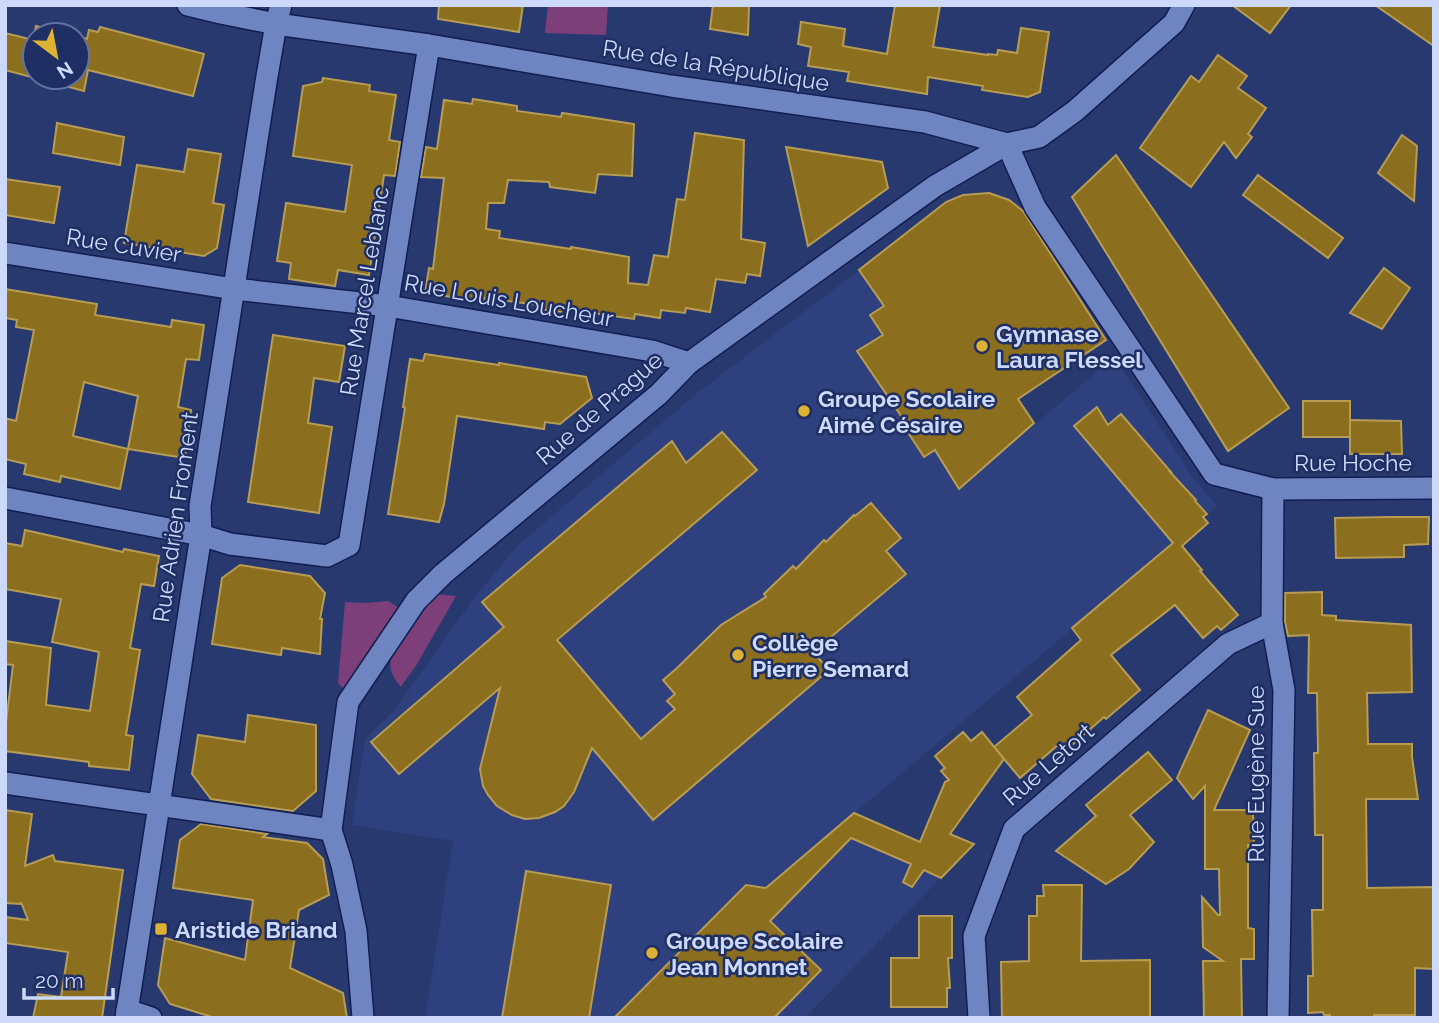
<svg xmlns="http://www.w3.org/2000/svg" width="1439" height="1023" font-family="Raleway,sans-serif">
	<rect width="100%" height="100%" fill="#28396f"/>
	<path fill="#2e407d" d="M859,270L884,306L870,315L883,335L858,352L912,432L909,435L923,457L935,450L959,489L1114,357L1194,479L1217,506L855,813L959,859L805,1018H425L453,841L352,825L365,739L393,712L474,598L518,545L696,394Z"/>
	<g fill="#7c3f7a">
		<path d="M548,5H608L606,35L545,33Z"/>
		<path d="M436,594L456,596L417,664L401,687C392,676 387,668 393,653Z"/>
		<path d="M388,601L401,609L344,689L338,683L345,602L366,603Z"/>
	</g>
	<g fill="#8b6f1e" stroke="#b79c55" stroke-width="2">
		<path d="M439,5H523L519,32L438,19Z"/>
		<path d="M713,5H749L748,35L710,29Z"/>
		<path d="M895,5H940L933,47L988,55V54L997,55L998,50L1017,53L1021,28L1049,32L1040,92L1028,97L982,90L983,86L928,77L927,94L847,81L849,72L808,66L811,47L798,44L801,22L845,29L843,46L887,54Z"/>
		<path d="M1232,5H1291L1270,33Z"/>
		<path d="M1375,5H1434V46Z"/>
		<path d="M36,26L72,35H35V77H77V36L87,39L89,30L98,32L100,27L204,54L193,96L88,70L84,91L5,70V33L33,40Z"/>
		<path d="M1218,55L1247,76L1238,88L1266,108L1248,134L1252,137L1236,158L1224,142L1191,187L1140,148L1191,76L1199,82Z"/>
		<path d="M323,78L370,85L369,91L396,95L389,140L400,142L395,176L384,175L369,275L338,270L335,286L289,279L291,263L277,261L286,203L345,212L352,165L293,156L303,86L322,82Z"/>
		<path d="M473,99L517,106V111L561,117L562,113L634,124L632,176L598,174L595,193L550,187L549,182L508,180L504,203H488L486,229L500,231L499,238L571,249V247L629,257L628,283L648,285L654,255L668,257L677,199L685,200L695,133L744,140L741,239L765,243L760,276L747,274L745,283L716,279L710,312L686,308L685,313L661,310L660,318L635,314L634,319L563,309L562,312L537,309L538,305L485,298V302L425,293L429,268L433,269L444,178L421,177L426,147L437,149L444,100L472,104Z"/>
		<path d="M57,123L124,137L120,165L53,153Z"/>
		<path d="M1402,135L1417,146L1414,201L1378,173Z"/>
		<path d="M786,147L882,162L888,188L808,246Z"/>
		<path d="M188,149L221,154L213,203L224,205L217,248L204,256L124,243L137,165L184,172Z"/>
		<path d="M1116,155L1289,408L1228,451L1072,197Z"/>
		<path d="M1258,175L1343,238L1328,258L1243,195Z"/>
		<path d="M5,179L60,187L54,223L5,215Z"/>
		<path d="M989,193L1009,200L1023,211L1106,340L1018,399L1034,423L959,489L935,450L924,457L909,434L912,432L857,351L883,335L870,315L884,306L859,270L946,202L963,195Z"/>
		<path d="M1384,268L1410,288L1382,329L1350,313Z"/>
		<path d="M5,289L97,304L95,315L171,327L172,320L204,325L199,360L186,359L178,407L191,410L185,458L128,449L138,396L84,382L73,436L128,449L120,489L61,476L60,482L24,474L26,464L5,459V418L16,421L34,330L16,327L17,320L5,318Z"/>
		<path d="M273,335L345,346L339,382L314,378L308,423L332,427L319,513L248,502Z"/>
		<path d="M425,354L499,365V363L586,377L592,398L560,424L545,422L544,429L457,416L444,504L439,522L388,514L405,408L403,407L410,359L423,361Z"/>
		<rect x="1303" y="401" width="47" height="36"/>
		<path d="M1097,407L1108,425L1121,414L1171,472H1170L1196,500L1195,501L1207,514L1203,517L1208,523L1182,546L1202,570L1200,571L1238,615L1221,630L1217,626L1203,638L1175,605L1111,655L1140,690L1106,719L1104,717L1064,752L1058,745L1020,778L994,747L1032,715L1017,697L1081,640L1072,628L1173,543L1074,426Z"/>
		<path d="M1350,420L1401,421L1402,454H1350Z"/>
		<path d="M722,432L757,470L557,640L641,739L675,709L667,701L675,694L663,680L676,669L721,625L766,597L764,594L793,566L796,569L824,540L826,542L854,515L855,516L871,503L901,538L886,551L906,574L813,652L829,670L653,820L592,748L574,792L564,806L555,812L539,818L525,819L512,815L497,806L488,795L483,786L480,769L500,688L399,774L371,742L504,627L482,602L672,441L686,463Z"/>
		<path d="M1390,517H1429L1428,544L1404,545V557L1336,558L1335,518Z"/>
		<path d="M25,530L123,552L124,549L159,556L154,586L141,584L130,648L140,650L126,735L133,736L129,770L89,766V762L5,751V731L13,665L5,664V641L51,648L46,705L90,711L99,652L52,642L61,599L5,589V543L22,546Z"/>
		<path d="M240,565L310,576L325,593L320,619H322L320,654L282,648L281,655L212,644L222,578Z"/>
		<path d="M1322,592V615L1336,616V620L1411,625L1412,692L1367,693L1368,744H1412V757L1418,799H1366L1367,888L1434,887V969L1415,968V1015H1374V1018H1330V1015H1324L1323,1012L1308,1013V976H1313L1312,910H1323V835H1315L1314,753H1318L1317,693H1308L1309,635L1288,636L1285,622V593Z"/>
		<path d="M1208,710L1250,730L1214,810H1253L1254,845H1248V928L1254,929V959H1241L1242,1018H1204L1203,961H1223L1203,947L1202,897L1218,915H1220L1219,869H1205V786L1193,799L1177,778Z"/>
		<path d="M248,715L316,725V791L293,811L211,799L192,774L198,735L245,742Z"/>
		<path d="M963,732L971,741L982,732L1004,759L950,834L974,844L941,878L924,870L912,887L903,882L911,864L851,838L770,921L821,970L774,1018H614L746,885L766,888L854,813L920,842L945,782L949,780L941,771L945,768L935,756Z"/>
		<path d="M1148,752L1172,780L1130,815L1154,842L1129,869L1106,884L1056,851L1096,816L1086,805Z"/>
		<path d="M5,810L32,814L25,866L53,855L55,861L123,870L102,1018H33L38,994L61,997L68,952L5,943V917L28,920L21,902V904L5,903Z"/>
		<path d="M201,824L267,834L263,837L307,843L323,859L329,895L299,910L290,968L343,993L347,1018H215L170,1004L158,985L165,938L245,960L253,900L173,888L180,840Z"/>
		<path d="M526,871L611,885L589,1018H502Z"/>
		<path d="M1043,885H1082L1081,961L1150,960V1018H1002L1001,962L1029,961V916H1037V896H1044Z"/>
		<path d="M919,916H952V958H948L950,988H947V1007H891V958H919Z"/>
	</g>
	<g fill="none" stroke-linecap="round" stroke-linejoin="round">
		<g stroke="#111e52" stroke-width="24">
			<g id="minor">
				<path d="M188,5L221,13L276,24L429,45L671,86L925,122L1007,144L1039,137L1075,111L1174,23L1184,5"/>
				<path d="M5,253L234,289L388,306L652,351L689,363"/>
				<path d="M1273,489L1272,623L1284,690L1278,1018"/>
				<path d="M5,498L201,535L230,544L327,556L349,545L429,45"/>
				<path d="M5,783L331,830"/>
				<path d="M127,1010L151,1018"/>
				<path d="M126,1018L201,535L200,506L266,82L276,24L281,5"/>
				<path d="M363,1018L356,931L342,865L331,830L348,702L416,601L443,574L659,394L689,363L935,186L1007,144L1035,207L1214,474L1273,489L1434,488"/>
				<path d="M979,1018L974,936L1014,829L1228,644L1272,623"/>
			</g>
		</g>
		<use href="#minor" stroke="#6f85c2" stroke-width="21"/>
	</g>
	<g fill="#ddb133" stroke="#1f2e63" stroke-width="2.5">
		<circle cx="982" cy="346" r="7"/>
		<circle cx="804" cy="411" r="7"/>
		<circle cx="738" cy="655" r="7"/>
		<rect x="154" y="922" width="14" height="14" rx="3.5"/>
		<circle cx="652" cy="953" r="7"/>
	</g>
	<g text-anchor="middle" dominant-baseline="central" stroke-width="5" stroke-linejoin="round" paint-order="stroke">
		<g font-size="23" fill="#ccd9fa" stroke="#1f2e63">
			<text transform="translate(716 65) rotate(9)">Rue de la République</text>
			<text transform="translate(124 245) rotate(9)">Rue Cuvier</text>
			<text transform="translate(364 291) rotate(-81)">Rue Marcel Leblanc</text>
			<text transform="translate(509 300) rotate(10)">Rue Louis Loucheur</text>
			<text transform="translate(599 408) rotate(-41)">Rue de Prague</text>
			<text x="1353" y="462">Rue Hoche</text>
			<text transform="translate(175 517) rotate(-82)">Rue Adrien Froment</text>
			<text transform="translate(1048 764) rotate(-41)">Rue Letort</text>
			<text transform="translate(1255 774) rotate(-90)">Rue Eugène Sue</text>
		</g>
		<g font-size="23" font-weight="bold" fill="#ccd9fa" stroke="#1f2e63" text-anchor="start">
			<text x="996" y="333">Gymnase<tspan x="996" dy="26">Laura Flessel</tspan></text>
			<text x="818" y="398">Groupe Scolaire<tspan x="818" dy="26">Aimé Césaire</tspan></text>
			<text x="752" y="642">Collège<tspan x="752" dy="26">Pierre Semard</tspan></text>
			<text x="175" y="929">Aristide Briand</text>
			<text x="666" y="940">Groupe Scolaire<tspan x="666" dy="26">Jean Monnet</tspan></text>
		</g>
	</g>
	<rect width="1439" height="1023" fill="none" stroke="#ccd9fa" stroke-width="14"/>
	<g transform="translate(56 56) rotate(148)"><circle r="33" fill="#1f2e63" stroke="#64729f" stroke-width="2"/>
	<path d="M0-5L12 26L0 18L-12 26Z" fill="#ddb133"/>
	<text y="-10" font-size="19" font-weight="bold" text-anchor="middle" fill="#ccd9fa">N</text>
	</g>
	<path d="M24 988v10h89v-10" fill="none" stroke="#ccd9fa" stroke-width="3.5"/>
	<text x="35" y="988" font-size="21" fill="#ccd9fa" stroke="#1f2e63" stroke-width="5" paint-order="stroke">20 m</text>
</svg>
